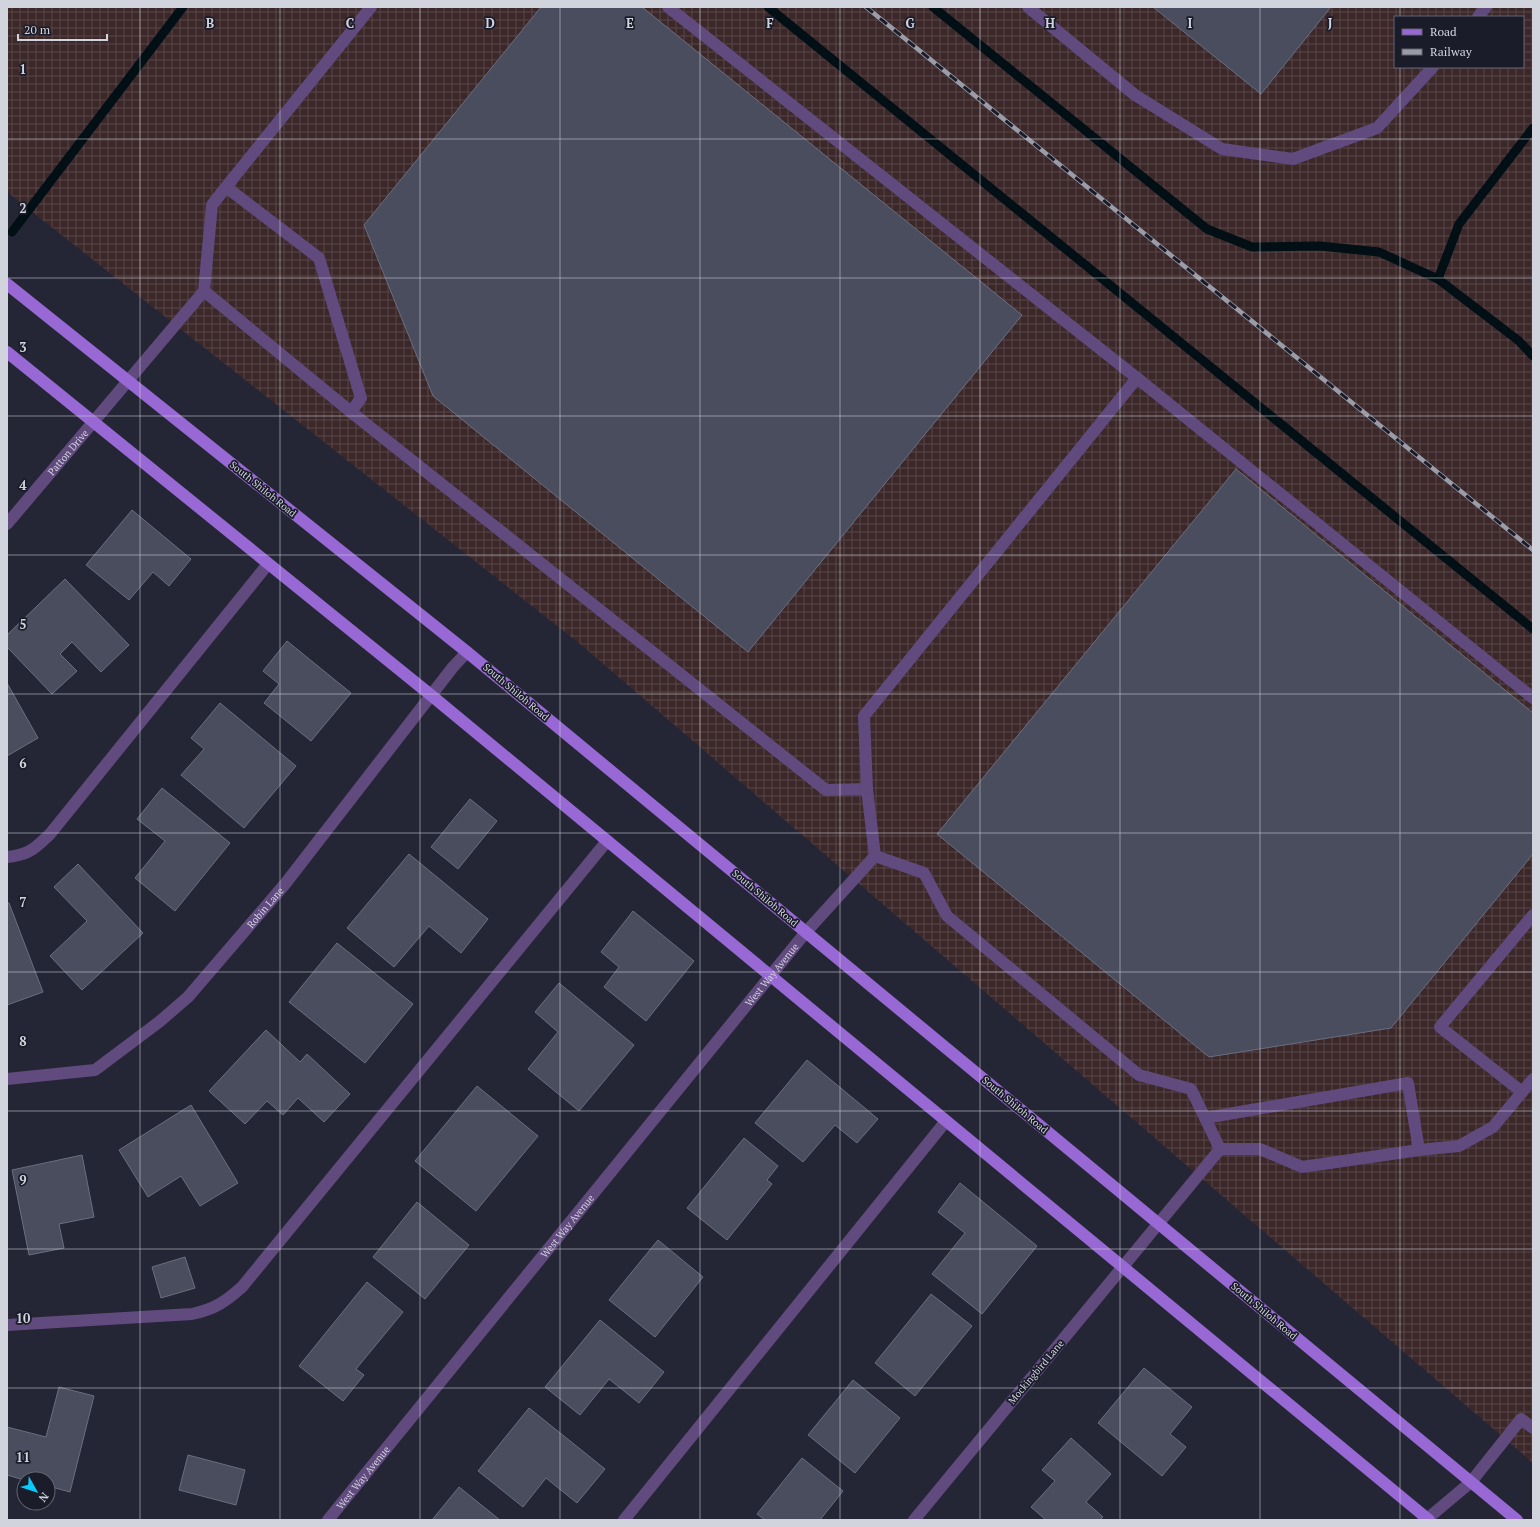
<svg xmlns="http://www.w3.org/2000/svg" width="1540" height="1527" font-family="'PT Serif',serif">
	<defs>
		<pattern id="industrial-grid" width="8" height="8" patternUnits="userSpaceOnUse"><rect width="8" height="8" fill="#3c2829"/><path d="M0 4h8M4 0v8" fill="none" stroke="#574648"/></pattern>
	</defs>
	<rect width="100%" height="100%" fill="#242635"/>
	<path fill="url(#industrial-grid)" fill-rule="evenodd" d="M7,7H1533V1463L580,644L7,192ZM1395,17H1523V67H1395Z"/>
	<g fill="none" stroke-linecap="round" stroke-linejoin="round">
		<g stroke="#021015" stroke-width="9">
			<path d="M768,7L1533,629"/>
			<path d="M933,7L1207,229L1252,247L1320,246L1379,252L1438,279L1519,341L1533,356"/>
			<path d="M12,232L183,7"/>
			<path d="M1438,279L1459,224L1533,128"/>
		</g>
	</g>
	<g fill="#4a4d5d" stroke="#6b6e80">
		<path d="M541,7H642L1022,315L748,652L433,396L364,225Z"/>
		<path d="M1153,7H1331L1261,94Z"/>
		<path d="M1236,469L1533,713V854L1391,1028L1209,1057L937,834Z"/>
		<path d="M132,510L191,559L169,586L153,572L129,600L86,565Z"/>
		<path d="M65,579L129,645L101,672L72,642L60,654L77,671L52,694L7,647V635Z"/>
		<path d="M287,641L351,693L311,741L264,703L279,684L263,671Z"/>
		<path d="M7,683L38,738L7,756Z"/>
		<path d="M220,703L296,766L244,828L181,775L204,749L191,738Z"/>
		<path d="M162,788L230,843L175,911L135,878L165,841L137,819Z"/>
		<path d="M470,799L497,821L458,869L431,847Z"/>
		<path d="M409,854L488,919L461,953L429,926L394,967L347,928Z"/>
		<path d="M78,864L143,933L82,990L50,956L87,921L54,887Z"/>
		<path d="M7,903H9L43,992L7,1005Z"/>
		<path d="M633,911L694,961L646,1021L604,987L619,967L601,952Z"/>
		<path d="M337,943L413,1004L365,1063L289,1002Z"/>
		<path d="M559,983L634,1045L579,1111L528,1069L558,1032L535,1012Z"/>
		<path d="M266,1030L300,1062L307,1054L350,1094L324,1122L298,1098L283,1115L267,1101L245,1124L209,1091Z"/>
		<path d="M807,1060L878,1119L857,1143L835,1125L803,1162L755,1123Z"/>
		<path d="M477,1086L538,1136L476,1211L415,1161Z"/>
		<path d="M191,1105L238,1183L200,1206L181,1176L148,1197L119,1150Z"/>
		<path d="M744,1138L778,1166L767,1180L772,1184L727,1240L687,1208Z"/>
		<path d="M82,1155L94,1217L59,1224L64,1248L29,1255L12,1170Z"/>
		<path d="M960,1183L1037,1246L982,1314L932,1274L965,1233L938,1212Z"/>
		<path d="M417,1202L469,1245L425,1299L373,1257Z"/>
		<path d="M658,1240L703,1277L655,1337L609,1300Z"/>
		<path d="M185,1257L195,1288L161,1298L152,1267Z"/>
		<path d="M367,1282L403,1312L356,1369L364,1375L343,1401L299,1366Z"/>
		<path d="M931,1294L972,1326L915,1396L875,1363Z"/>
		<path d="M600,1320L664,1372L639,1403L609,1379L580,1415L545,1387Z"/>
		<path d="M1144,1368L1192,1407L1170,1434L1186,1447L1162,1476L1098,1423Z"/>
		<path d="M853,1380L900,1418L855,1473L808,1435Z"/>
		<path d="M59,1387L94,1396L70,1492L48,1486V1479L24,1480L7,1475V1427L46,1437Z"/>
		<path d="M529,1408L605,1469L577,1503L546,1478L523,1507L478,1471Z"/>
		<path d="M1071,1438L1111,1474L1086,1502L1103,1517L1100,1520H1046L1031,1507L1055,1481L1042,1470Z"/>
		<path d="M188,1455L245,1470L236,1505L179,1490Z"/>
		<path d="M802,1458L843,1491L820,1520H765L757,1514Z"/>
		<path d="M459,1487L500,1520H432Z"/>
	</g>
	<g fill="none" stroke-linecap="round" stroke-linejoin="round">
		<g stroke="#604a7e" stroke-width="12">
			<path d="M668,7L1137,378L1533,698"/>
			<path d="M1028,7L1135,95L1222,149L1293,159L1377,128L1433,67"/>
			<path d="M1478,17L1486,7"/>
			<path d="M226,187L371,7"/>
			<path d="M204,291L212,205L226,187L319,258L361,398L351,412"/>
			<path id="s1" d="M7,524L204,291L351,412L826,790L867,789L875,856L924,873L947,916L1139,1075L1191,1089L1220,1149L914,1520"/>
			<path d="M867,789L864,716L1137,378"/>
			<path d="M7,857C29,855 34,849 50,834L268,564"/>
			<path id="s2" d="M7,1079L95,1070L159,1022L188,997L285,884L453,667L467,652"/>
			<path d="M1522,1092L1440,1027L1533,915"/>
			<path d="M1205,1118L1408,1083L1419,1150L1302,1167L1260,1149H1220"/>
			<path d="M1419,1150L1459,1146L1493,1127L1533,1079"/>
			<path d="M7,1325L192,1314C215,1309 225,1302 242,1287L607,841"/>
			<path id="s3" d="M328,1520L806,932L875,856"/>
			<path d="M624,1520L946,1121"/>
			<path d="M1423,1520L1427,1519L1471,1482L1521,1419L1533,1428"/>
		</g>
		<g stroke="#9869d4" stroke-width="12">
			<path d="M7,284L467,652L1517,1520"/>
			<path d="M7,352L432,696L1429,1520"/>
		</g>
		<g stroke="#9a9ca8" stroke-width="4.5">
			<path id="rail" d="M866,7L1533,550"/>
		</g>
		<use href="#rail" stroke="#1a1c2a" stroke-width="3" stroke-dasharray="9" stroke-linecap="butt"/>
	</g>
	<path fill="none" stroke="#d1d3dd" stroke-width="1" stroke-opacity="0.55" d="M140,7V1520M280,7V1520M420,7V1520M560,7V1520M700,7V1520M840,7V1520M980,7V1520M1120,7V1520M1260,7V1520M1400,7V17M1400,67V1520M7,139H1533M7,278H1533M7,416H1533M7,555H1533M7,694H1533M7,833H1533M7,972H1533M7,1111H1533M7,1249H1533M7,1388H1533"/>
	<g text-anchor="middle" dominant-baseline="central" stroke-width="3.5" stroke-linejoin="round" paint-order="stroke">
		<g font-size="10" fill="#d1d3dd" stroke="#1a1c2a">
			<text stroke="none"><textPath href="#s1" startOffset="94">Patton Drive</textPath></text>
			<text transform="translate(263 489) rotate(39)">South Shiloh Road</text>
			<text transform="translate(516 692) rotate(40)">South Shiloh Road</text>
			<text transform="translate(765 898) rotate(40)">South Shiloh Road</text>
			<text stroke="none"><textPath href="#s2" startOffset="325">Robin Lane</textPath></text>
			<text stroke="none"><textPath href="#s3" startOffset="703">West Way Avenue</textPath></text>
			<text transform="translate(1015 1105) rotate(40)">South Shiloh Road</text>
			<text stroke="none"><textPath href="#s3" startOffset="379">West Way Avenue</textPath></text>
			<text transform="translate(1264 1311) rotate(40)">South Shiloh Road</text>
			<text transform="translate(1036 1372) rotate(-50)">Mockingbird Lane</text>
			<text stroke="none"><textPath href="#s3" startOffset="55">West Way Avenue</textPath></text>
		</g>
	</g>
	<g font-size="13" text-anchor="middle" font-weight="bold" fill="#d1d3dd" stroke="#1a1c2a" stroke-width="3.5" stroke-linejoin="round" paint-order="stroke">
		<text x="210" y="28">B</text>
		<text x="350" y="28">C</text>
		<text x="490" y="28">D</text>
		<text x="630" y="28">E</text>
		<text x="770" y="28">F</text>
		<text x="910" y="28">G</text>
		<text x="1050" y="28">H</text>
		<text x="1190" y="28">I</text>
		<text x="1330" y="28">J</text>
		<text x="23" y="74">1</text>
		<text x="23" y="213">2</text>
		<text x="23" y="352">3</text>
		<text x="23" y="490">4</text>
		<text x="23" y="629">5</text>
		<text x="23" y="768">6</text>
		<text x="23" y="907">7</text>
		<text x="23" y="1046">8</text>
		<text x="23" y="1185">9</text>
		<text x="23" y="1323">10</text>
		<text x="23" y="1462">11</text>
	</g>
	<rect width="1540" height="1527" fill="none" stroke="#d1d3dd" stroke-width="16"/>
	<rect x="1394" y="16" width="130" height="52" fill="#1a1c2a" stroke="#636572"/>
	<rect x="1402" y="29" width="20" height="6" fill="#9869d4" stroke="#636572"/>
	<text x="1430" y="36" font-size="12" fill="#d1d3dd">Road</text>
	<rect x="1402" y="49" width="20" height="6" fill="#9a9ca8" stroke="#636572"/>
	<text x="1430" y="56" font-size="12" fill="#d1d3dd">Railway</text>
	<g transform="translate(36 1491) rotate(129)"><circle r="19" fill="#1a1c2a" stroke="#636572"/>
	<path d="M0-3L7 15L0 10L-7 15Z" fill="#09cafa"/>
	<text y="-6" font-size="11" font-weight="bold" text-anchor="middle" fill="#d1d3dd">N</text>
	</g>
	<path d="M18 34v6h89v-6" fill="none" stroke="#d1d3dd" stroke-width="2"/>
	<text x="24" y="34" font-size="12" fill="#d1d3dd" stroke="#1a1c2a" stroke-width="3" paint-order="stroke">20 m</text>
</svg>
